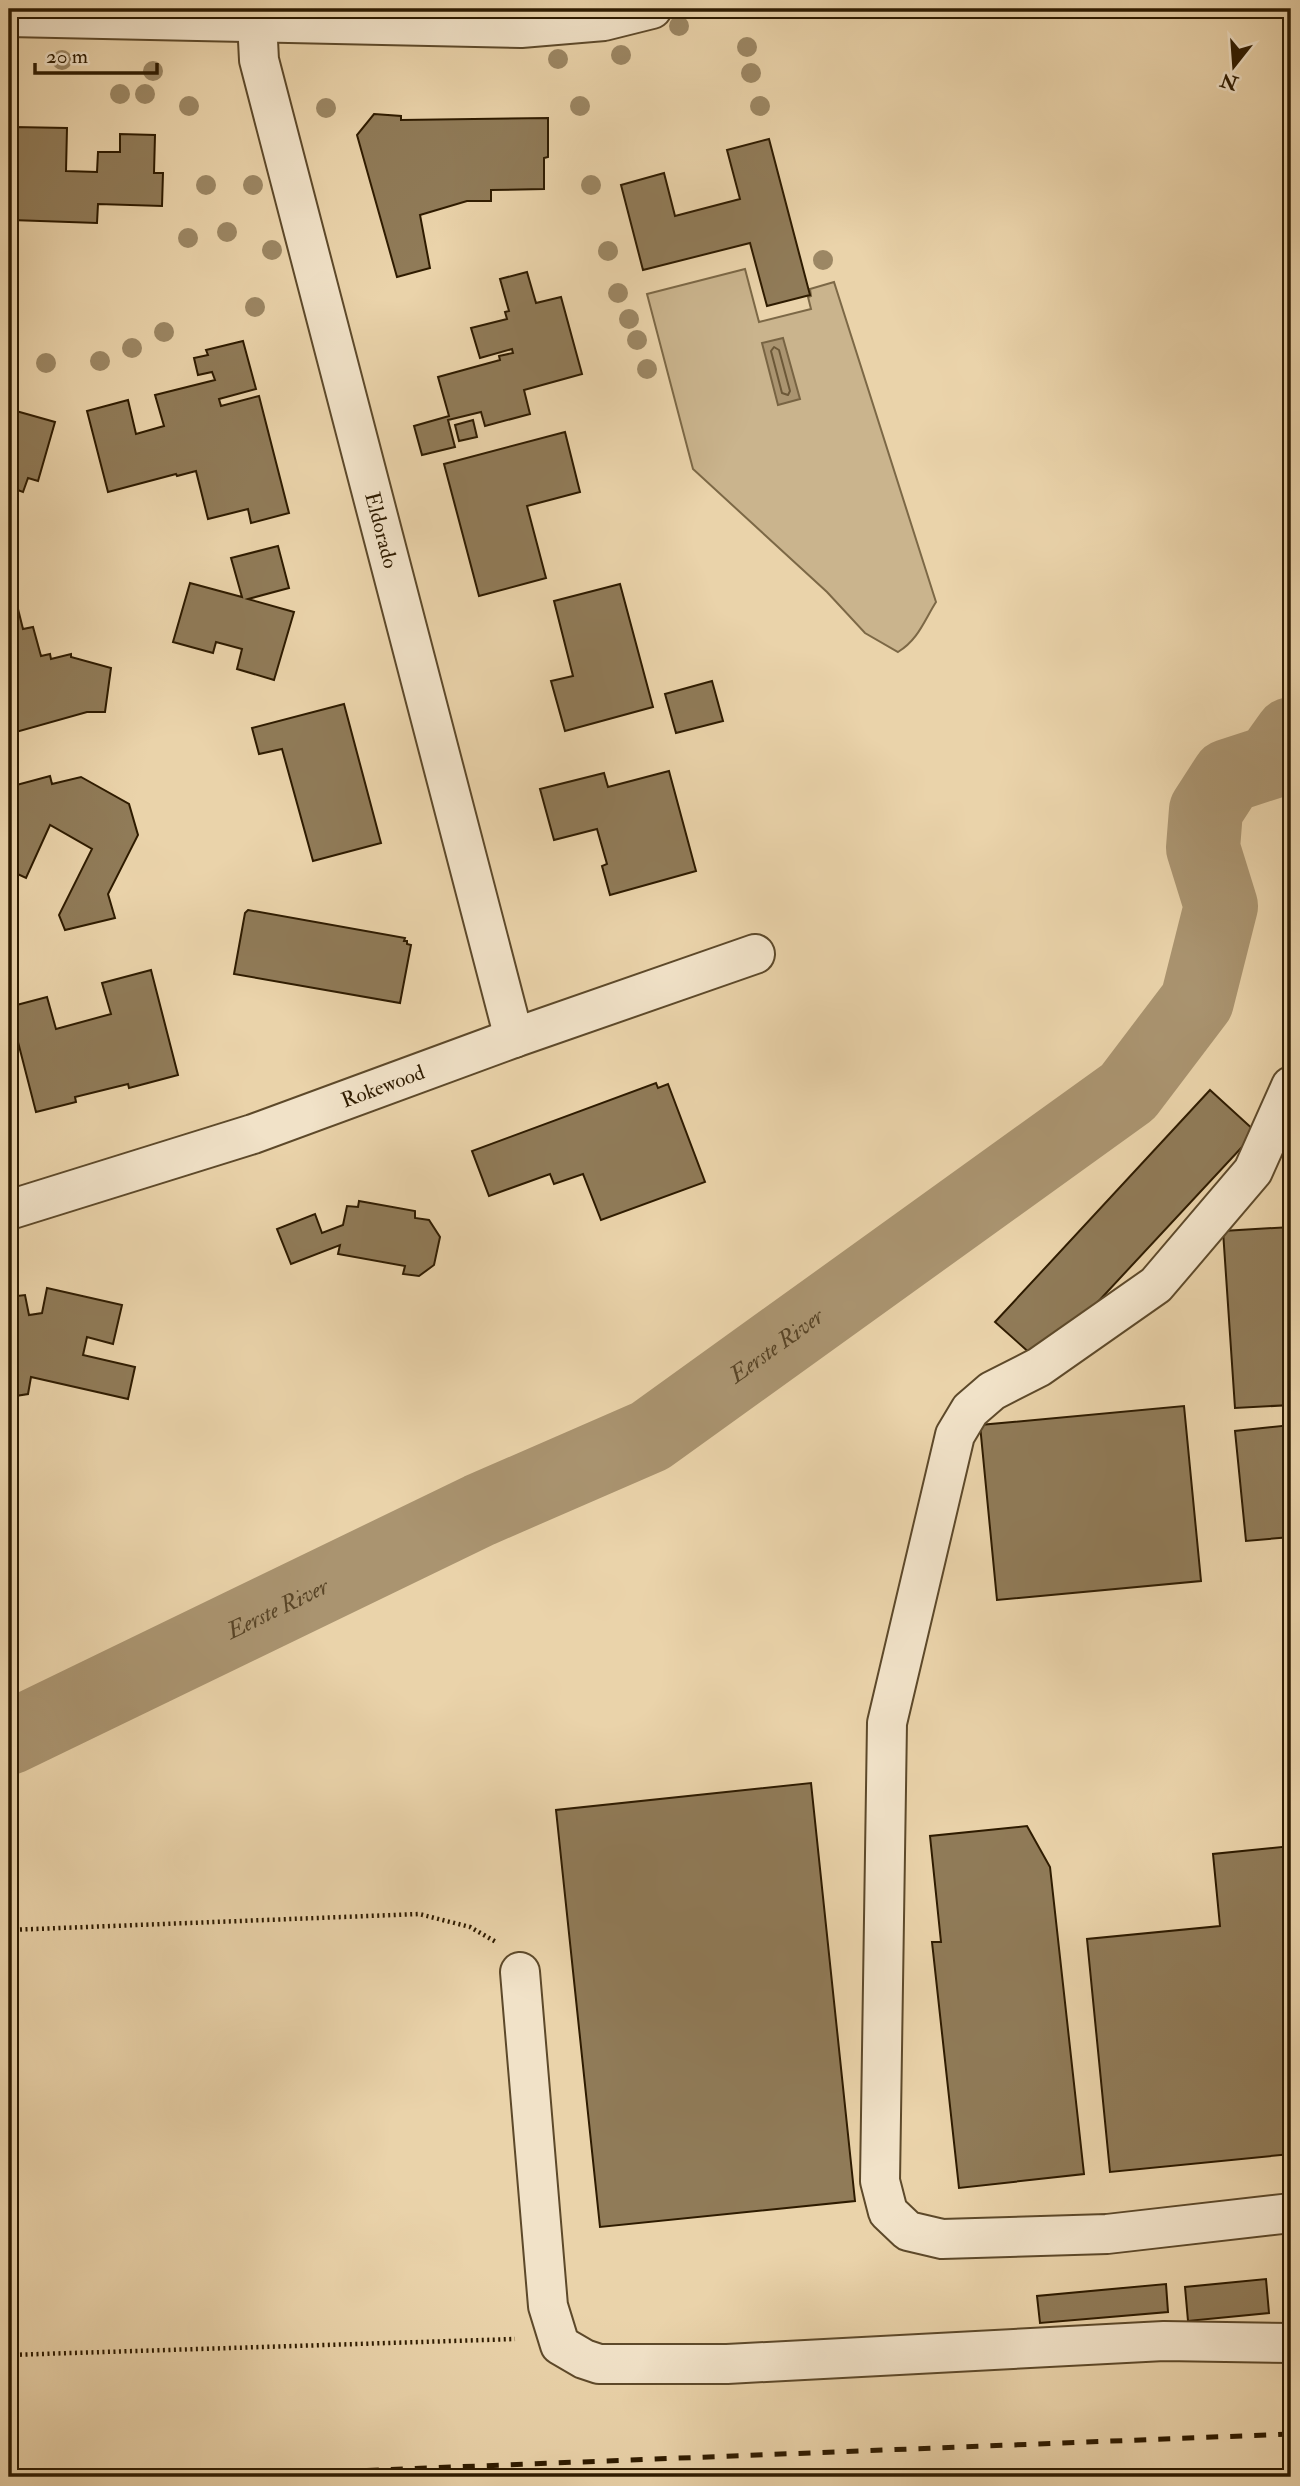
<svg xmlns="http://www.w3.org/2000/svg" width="1300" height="2486" font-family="'IM FELL Double Pica',serif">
	<rect width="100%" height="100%" fill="#ead3aa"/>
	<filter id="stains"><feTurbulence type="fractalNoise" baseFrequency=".00286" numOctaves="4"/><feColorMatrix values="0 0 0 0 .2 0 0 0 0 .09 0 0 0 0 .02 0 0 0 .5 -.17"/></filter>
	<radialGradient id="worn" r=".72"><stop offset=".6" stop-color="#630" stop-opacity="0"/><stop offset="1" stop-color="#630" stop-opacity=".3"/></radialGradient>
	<path fill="#cab48d" stroke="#7c6846" stroke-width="2" d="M745,269L759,322L811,309L808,297L811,296L810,289L834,282L936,602C924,621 918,640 898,652L865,633L827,592L693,469L647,294Z"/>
	<path fill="#aa9470" stroke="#786443" stroke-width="2" d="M783,338L800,399L778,405L762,343Z"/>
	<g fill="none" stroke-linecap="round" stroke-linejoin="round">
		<path stroke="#6c5838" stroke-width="2" d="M774,347L779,350L790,391L788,395L782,393L771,351Z"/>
		<path stroke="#aa9470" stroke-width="74" id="s1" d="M9,1738L480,1510L650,1436L1128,1092L1197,1001L1221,906L1203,848L1206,810L1228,776L1271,762L1291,734"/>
	</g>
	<g fill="#907b58" stroke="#2e1b00" stroke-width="2">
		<path d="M374,114L401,116V120L548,118V157L544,158V189L491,190V201H467L420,215L430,268L397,277L357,135Z"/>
		<path d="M14,127L67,128L66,171L97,172L98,152H120V134L155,135L154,173H163L162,206L98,204L97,223L12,220Z"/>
		<path d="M769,139L810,295L767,306L750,243L643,270L621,185L664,173L675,216L740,199L727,150Z"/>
		<path d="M527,272L536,303L561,297L582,374L524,390L530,414L485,426L481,412L448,420L455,447L422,455L414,426L449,416L438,377L500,360L499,356L513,353L512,349L480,358L471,328L507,319L505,312L509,311L500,279Z"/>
		<path d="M243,341L256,389L219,399L221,406L259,396L289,513L251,523L248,509L208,519L196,471L177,476L176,474L108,492L87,411L128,400L136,434L164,426L155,395L215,380L212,372L198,375L194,358L208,355L206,350Z"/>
		<path d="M9,409L55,422L38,481L28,478L23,492L15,489L12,498L9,497Z"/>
		<path d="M473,420L477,437L459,441L455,425Z"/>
		<path d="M565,432L580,492L527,506L546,578L479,596L444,464Z"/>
		<path d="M278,546L289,588L248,599L294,612L274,680L237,669L242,649L216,642L213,653L173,642L190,583L242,597L231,558Z"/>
		<path d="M620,584L653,707L565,731L551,681L573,676L554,601Z"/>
		<path d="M18,609L23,629L33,627L41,656L50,654L51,659L71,654V657L111,668L105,712H87L9,734V611Z"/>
		<path d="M712,681L723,721L676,733L665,694Z"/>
		<path d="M344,704L381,843L313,861L282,749L259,754L252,728Z"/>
		<path d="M669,771L696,871L610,895L602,866L607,864L597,829L554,840L540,789L604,773L608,787Z"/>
		<path d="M50,776L52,784L81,777L129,804L138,835L108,894L115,918L65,930L59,915L92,849L50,825L26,878L9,870V787Z"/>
		<path d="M248,910L405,938L404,941H407V944L411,945L400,1003L234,974L245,913Z"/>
		<path d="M151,970L178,1075L129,1088L128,1084L75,1097L76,1102L36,1112L9,1007L47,997L56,1029L111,1014L102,983Z"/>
		<path d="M656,1083L658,1088L668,1084L705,1182L601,1220L583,1174L554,1184L550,1174L489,1196L472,1151Z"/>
		<path d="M1210,1090L1256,1132L1041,1363L995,1322Z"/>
		<path d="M359,1201L415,1211V1218L429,1220L440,1237L434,1265L419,1276L403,1274L405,1266L338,1254L340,1245L291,1264L277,1229L315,1214L322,1233L343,1225L347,1206L358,1207Z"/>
		<path d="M1291,1227V1405L1235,1408L1223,1231Z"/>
		<path d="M47,1288L122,1305L113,1344L87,1337L83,1355L135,1367L128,1399L31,1377L28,1394L9,1397V1297L25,1295L29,1315L42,1313Z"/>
		<path d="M1184,1406L1201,1581L997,1600L980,1425Z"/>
		<path d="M1291,1425V1537L1246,1541L1235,1431Z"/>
		<path d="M811,1783L855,2201L600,2227L556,1810Z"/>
		<path d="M1027,1826L1050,1867L1084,2174L959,2188L932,1942H941L930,1836Z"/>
		<path d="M1291,1846V2154L1110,2172L1087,1939L1220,1926L1213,1854Z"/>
		<path d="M1266,2279L1269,2313L1188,2321L1185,2287Z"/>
		<path d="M1166,2284L1168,2312L1040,2323L1037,2296Z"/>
	</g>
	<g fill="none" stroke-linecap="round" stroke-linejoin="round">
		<g stroke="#5d492a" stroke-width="42">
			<g id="minor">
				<path d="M9,17L521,28L604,21L652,9"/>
				<path id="s2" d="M257,21L259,60L514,1038"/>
				<path d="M1291,1086L1253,1171L1156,1285L1039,1367L992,1391L970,1410L955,1435L887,1723L880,2181L888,2212L908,2231L942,2239L1107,2234L1291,2213"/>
				<path id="s3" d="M9,1210L253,1134L514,1038L755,954"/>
				<path d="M520,1972L548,2306L560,2345L584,2359L599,2364H727L1164,2341L1291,2343"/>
			</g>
		</g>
		<g stroke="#2e1b00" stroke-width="4.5" stroke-dasharray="2 3.5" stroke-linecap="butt">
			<path d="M9,1930L419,1914L470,1927L496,1942"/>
			<path d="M9,2355L515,2339"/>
		</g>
		<use href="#minor" stroke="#f1e2c8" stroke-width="38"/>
		<path stroke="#2e1b00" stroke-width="5" stroke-dasharray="12 12" stroke-linecap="butt" d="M199,2477L1291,2434"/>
	</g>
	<g fill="#9c8764">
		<circle cx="679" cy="26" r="10"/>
		<circle cx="747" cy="47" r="10"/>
		<circle cx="621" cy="55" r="10"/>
		<circle cx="558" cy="59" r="10"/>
		<circle cx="62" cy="60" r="10"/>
		<circle cx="153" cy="71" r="10"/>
		<circle cx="751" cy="73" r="10"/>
		<circle cx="120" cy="94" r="10"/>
		<circle cx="145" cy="94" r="10"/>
		<circle cx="189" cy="106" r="10"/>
		<circle cx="580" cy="106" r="10"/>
		<circle cx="760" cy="106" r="10"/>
		<circle cx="326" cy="108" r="10"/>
		<circle cx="206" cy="185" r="10"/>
		<circle cx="253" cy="185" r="10"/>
		<circle cx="591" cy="185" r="10"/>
		<circle cx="227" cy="232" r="10"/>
		<circle cx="188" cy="238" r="10"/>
		<circle cx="272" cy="250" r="10"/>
		<circle cx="608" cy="251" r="10"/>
		<circle cx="823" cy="260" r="10"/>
		<circle cx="618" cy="293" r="10"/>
		<circle cx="255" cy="307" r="10"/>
		<circle cx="629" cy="319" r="10"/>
		<circle cx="164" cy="332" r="10"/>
		<circle cx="637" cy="340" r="10"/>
		<circle cx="132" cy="348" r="10"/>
		<circle cx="100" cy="361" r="10"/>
		<circle cx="46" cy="363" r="10"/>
		<circle cx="647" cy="369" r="10"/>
	</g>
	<g text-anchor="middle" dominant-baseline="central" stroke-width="5" stroke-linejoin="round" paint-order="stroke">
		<g font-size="21" fill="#2e1b00" stroke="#f1e2c8">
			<text stroke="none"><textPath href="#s2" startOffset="525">Eldorado</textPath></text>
			<text stroke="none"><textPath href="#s3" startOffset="394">Rokewood</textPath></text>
		</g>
		<g font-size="23" font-style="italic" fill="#594527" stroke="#f1e2c8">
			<text stroke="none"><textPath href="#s1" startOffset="864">Eerste River</textPath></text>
			<text stroke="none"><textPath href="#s1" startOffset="298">Eerste River</textPath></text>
		</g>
	</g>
	<rect width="1300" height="2486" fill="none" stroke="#ead3aa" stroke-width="35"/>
	<rect x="10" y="10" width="1279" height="2465" fill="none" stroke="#2e1b00" stroke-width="3.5"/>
	<rect x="18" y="18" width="1265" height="2451" fill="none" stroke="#2e1b00" stroke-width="2"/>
	<g transform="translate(1234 66) rotate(197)" stroke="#f1e2c8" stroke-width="5" paint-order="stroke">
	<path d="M0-5L12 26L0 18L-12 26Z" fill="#2e1b00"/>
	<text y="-10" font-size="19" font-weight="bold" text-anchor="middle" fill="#2e1b00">N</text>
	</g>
	<path d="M35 63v10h122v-10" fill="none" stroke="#2e1b00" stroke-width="3.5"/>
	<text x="46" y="63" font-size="21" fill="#2e1b00" stroke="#f1e2c8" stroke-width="5" paint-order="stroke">20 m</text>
	<rect width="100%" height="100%" filter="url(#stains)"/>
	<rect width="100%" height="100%" fill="url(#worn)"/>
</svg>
